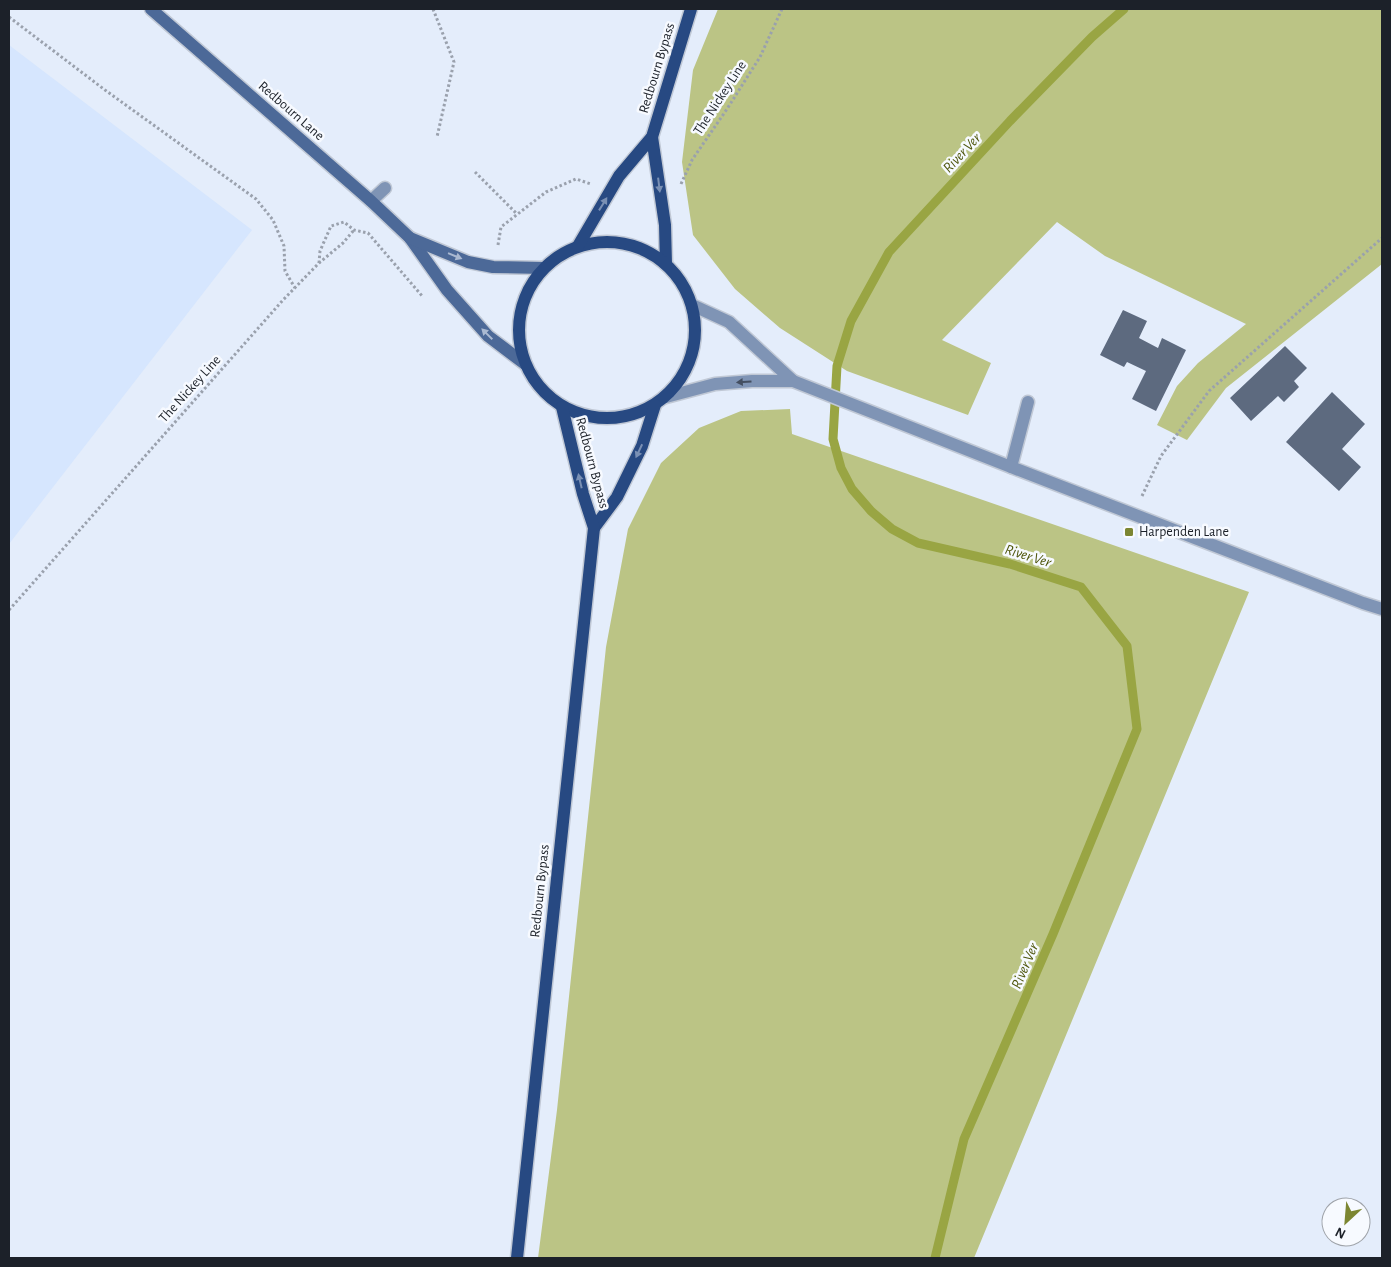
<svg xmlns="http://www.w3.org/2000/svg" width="1391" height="1267" font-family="'Alegreya Sans',sans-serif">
	<rect width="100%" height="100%" fill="#e4edfb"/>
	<path fill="#d6e6fe" d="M9,45L252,230L9,544Z"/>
	<g fill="#bbc485">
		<path d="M718,9H1382V264L1226,388L1187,440L1157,425L1177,386L1198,363L1246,324L1105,256L1057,222L942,340L991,363L968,415L847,371L780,328L735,289L693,235L682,162L693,70Z"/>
		<path d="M790,409L792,434L1249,592L974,1258H538L557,1110L606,647L628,529L661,463L699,428L741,411Z"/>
	</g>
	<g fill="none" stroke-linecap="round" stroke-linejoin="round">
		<path stroke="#99a543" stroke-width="9" d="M935,1258L964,1139L1053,934L1137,729L1127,646L1081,587L1010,564L918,543L892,529L871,511L852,489L841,468L833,439L837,366L851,321L889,252L1010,121L1092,37L1124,9"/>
	</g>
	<g fill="#5d6a7f">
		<path d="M1123,310L1147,321L1139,338L1158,348L1162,338L1186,350L1156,411L1132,399L1146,371L1127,362L1124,367L1100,355Z"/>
		<path d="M1285,346L1307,368L1294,381L1299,387L1284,402L1278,396L1251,421L1230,398Z"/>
		<path d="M1332,392L1365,424L1342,449L1361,467L1339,491L1286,442Z"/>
	</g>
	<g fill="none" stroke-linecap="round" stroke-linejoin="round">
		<g stroke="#c0c8d5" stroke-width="15">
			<g id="service">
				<path d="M371,201L385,188"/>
				<path d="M1011,467L1028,402"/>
			</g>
		</g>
		<g stroke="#c0c8d5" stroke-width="15">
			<g id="tertiary">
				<path d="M692,305L729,322L793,381"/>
				<path d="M666,397L715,384L752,381H793L1011,467L1363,603L1382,609"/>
			</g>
		</g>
		<g stroke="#c0c8d5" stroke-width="15">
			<g id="secondary">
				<path d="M151,9L371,201L410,238L447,290L488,336L525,364"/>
				<path d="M410,238L468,262L493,267L543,268"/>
			</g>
		</g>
		<g stroke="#c0c8d5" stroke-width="15">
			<g id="primary">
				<path d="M652,137L665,225L666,264"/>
				<circle cx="607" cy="330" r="88"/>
				<path d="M578,246L619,176L652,137L691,9"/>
				<path d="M594,528L617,497L642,446L655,405"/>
				<path d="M517,1258L594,528L583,494L562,407"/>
			</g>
		</g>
		<g stroke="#9aa1ad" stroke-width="3" stroke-dasharray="2.5 2.5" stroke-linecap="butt">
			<path d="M433,9L454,62L437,137"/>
			<path d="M9,17L105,90L256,199L273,220L284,246L285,271L295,288"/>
			<path d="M475,172L517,214"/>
			<path d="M681,184L692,160L727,109L760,57L782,9"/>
			<path d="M498,245L501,227L546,192L576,179L591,184"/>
			<path d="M319,263L320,251L331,226L344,222L354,230L368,233L423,297"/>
			<path d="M1142,496L1161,456L1209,391L1382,238"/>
			<path d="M9,610L283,300L319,263L343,243L354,230"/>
		</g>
		<use href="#service" stroke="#7f94b5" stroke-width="12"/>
		<use href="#tertiary" stroke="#7f94b5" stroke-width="12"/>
		<use href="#secondary" stroke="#4c6998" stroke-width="12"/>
		<use href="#primary" stroke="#274982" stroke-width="12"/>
	</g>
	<defs><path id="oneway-solid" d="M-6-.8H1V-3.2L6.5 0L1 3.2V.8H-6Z" transform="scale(1.25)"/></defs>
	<g fill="#7a90b4">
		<use href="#oneway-solid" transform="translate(659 185) rotate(83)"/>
		<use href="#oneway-solid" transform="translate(603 204) rotate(-58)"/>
		<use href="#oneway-solid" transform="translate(639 451) rotate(115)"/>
		<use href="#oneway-solid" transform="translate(580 481) rotate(-103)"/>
	</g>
	<g fill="#aab9d1">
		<use href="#oneway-solid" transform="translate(455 256) rotate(22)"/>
		<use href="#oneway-solid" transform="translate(487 334) rotate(-135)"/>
	</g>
	<use fill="#444f61" href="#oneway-solid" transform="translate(744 382) rotate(176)"/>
	<rect fill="#7c8632" stroke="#f7faff" stroke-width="2" x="1124" y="527" width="10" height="10" rx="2.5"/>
	<g text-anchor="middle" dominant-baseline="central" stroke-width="5" stroke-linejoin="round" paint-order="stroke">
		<g font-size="14" fill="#1c2129" stroke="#f7faff">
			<text transform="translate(657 68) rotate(-73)">Redbourn Bypass</text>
			<text transform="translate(720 98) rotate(-57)">The Nickey Line</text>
			<text transform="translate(291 111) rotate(41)">Redbourn Lane</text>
			<text transform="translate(190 389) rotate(-48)">The Nickey Line</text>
			<text transform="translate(592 463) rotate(75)">Redbourn Bypass</text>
			<text transform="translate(540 891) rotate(-84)">Redbourn Bypass</text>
		</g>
		<g font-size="14" fill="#1c2129" stroke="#f7faff" text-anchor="start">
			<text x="1139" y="532">Harpenden Lane</text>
		</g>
		<g font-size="15" font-style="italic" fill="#4f560d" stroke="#f7faff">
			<text transform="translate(962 153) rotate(-47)">River Ver</text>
			<text transform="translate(1028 556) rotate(17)">River Ver</text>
			<text transform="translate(1025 966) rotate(-67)">River Ver</text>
		</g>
	</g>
	<rect width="1391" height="1267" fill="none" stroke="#1c2129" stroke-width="20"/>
	<g transform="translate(1346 1222) rotate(206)"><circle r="24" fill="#f7faff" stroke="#9fa3a9"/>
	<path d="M0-4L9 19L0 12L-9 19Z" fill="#7c8632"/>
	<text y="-8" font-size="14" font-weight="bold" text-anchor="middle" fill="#1c2129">N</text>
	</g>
</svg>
